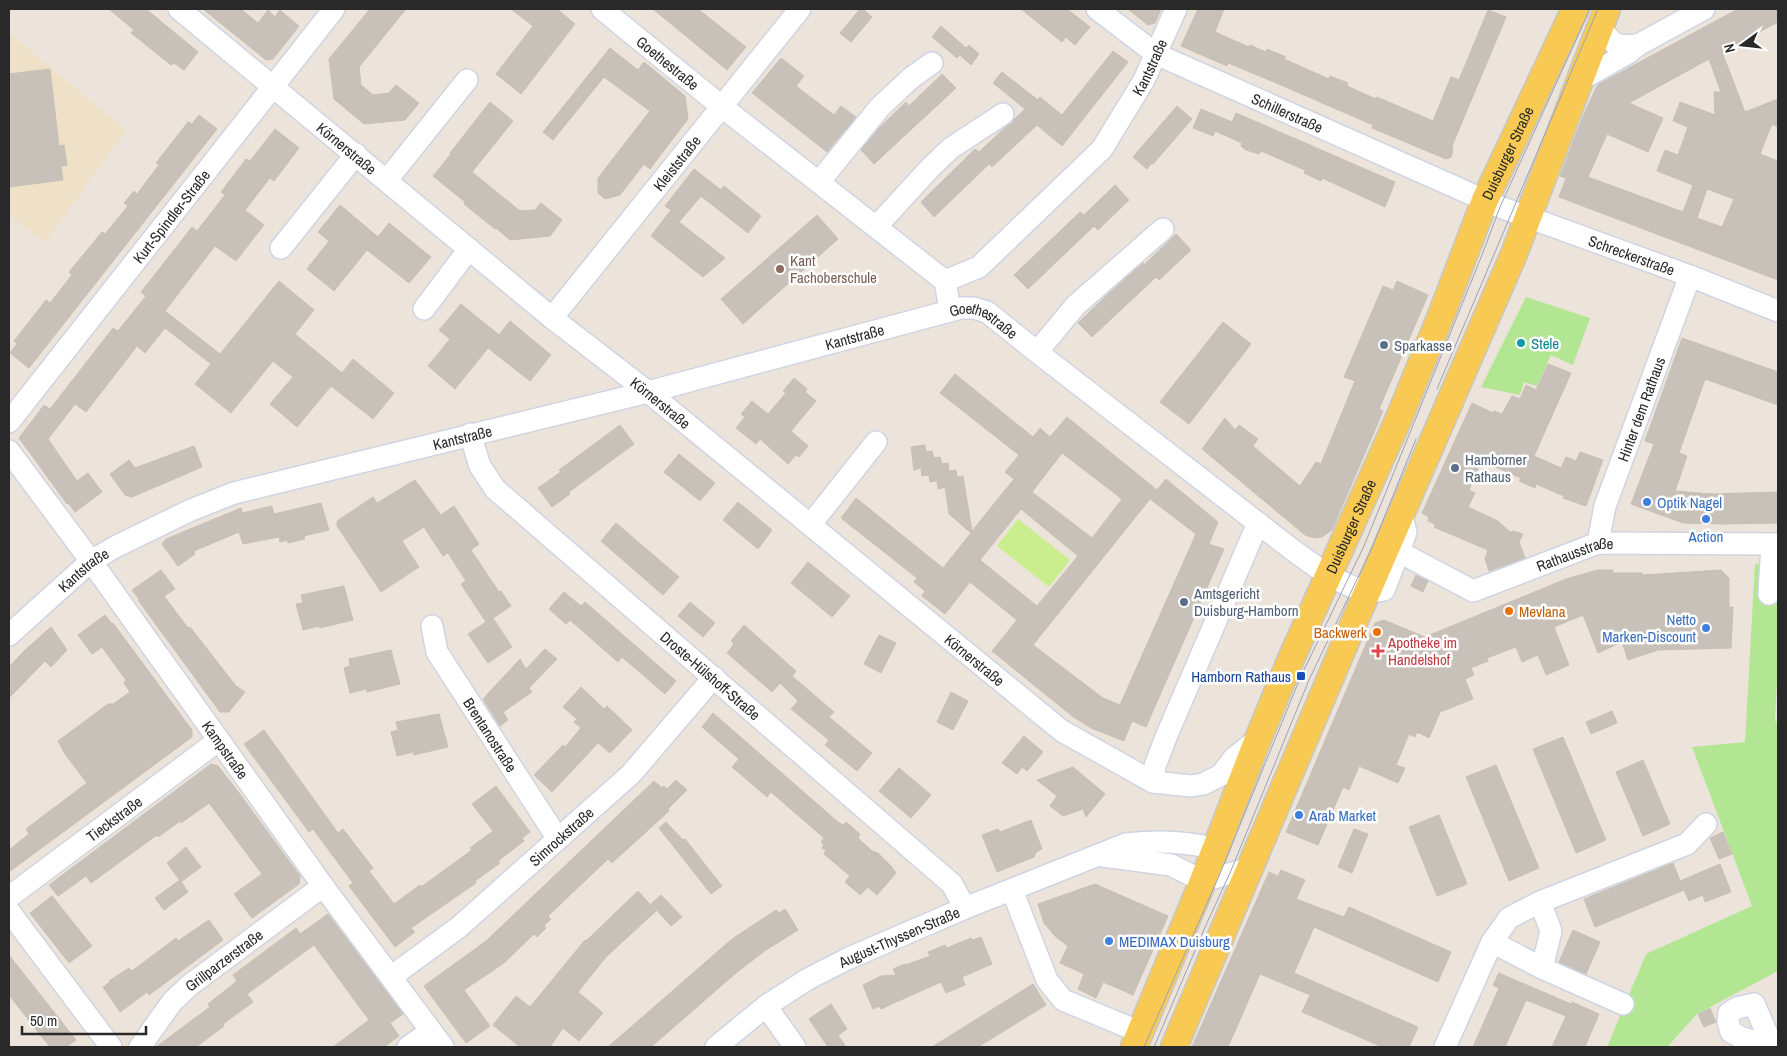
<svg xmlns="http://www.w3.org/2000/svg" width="1787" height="1056" font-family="'Archivo Narrow',sans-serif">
	<rect width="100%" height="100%" fill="#ece4da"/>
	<path fill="#efe1c8" d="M9,33L126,130L45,243L9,214Z"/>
	<g fill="#b3e693">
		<path d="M1526,297L1590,318L1573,365L1551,355L1537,386L1524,382L1520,395L1481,387Z"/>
		<path d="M1778,563V662L1775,721L1778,723V971L1697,1014L1669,1045L1668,1047H1607L1646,954L1752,906L1692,747L1745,742L1755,564Z"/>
	</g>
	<path fill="#caee8e" d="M1018,519L1070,560L1049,587L997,546Z"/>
	<g fill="#c7c1ba" stroke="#c8c0b4" fill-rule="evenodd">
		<path d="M109,9H146L198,52L184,70L174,63L171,65L131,33L134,30Z"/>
		<path d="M203,9H241L258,23L268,10L275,17L280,10L299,26L273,59L266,60Z"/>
		<path d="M370,9H406L359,67L361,85L373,95L389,93L396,85L419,103L405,120L364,124L334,99L329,59Z"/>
		<path d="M511,9H557L575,24L521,94L496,74L533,26Z"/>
		<path d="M653,9H698L746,47L727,70Z"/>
		<path d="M860,9H863L872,17L851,42L840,33Z"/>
		<path d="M1021,9H1067L1090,27L1075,45L1066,37L1062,42Z"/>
		<path d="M1128,9H1161L1155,23L1148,25Z"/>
		<path d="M1198,9H1224L1215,32L1249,47L1250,45L1266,52L1267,49L1286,57L1284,59L1329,79L1330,76L1348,83L1347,86L1376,99L1377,97L1433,121L1451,77L1459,80L1488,10L1506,17L1452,146L1453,151L1451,157L1446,159L1372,128L1373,125L1274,82L1228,63L1227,66L1181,46Z"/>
		<path d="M1738,9H1778V22L1722,52L1745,112L1778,99V127L1772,124L1760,154L1778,161V280L1559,197L1566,178L1560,176L1583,116L1596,88L1599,84ZM1709,59L1721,92H1714L1715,115L1680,102L1673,121L1688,127L1678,155L1665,150L1657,171L1693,185L1683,212L1588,177L1607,134L1648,152L1663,118L1629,103ZM1707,189L1734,199L1722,227L1697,218Z"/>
		<path d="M941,26L966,48L969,45L979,54L971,65L960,55L957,58L932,37Z"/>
		<path d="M610,48L638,70L644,62L685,96L688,119L650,169L644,164L620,195L605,199L598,193V178L650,111L604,77L553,140L543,132Z"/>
		<path d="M1113,51L1128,62L1062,146L1037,125L992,167L989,164L934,217L921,202L975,149L979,152L1025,109L993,83L1002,72L1038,100L1040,97L1062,115Z"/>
		<path d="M781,58L804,76L796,86L834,115L841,106L856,117L827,152L752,93Z"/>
		<path d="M50,69L59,146L64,145L67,165L61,166L63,180L9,187V74Z"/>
		<path d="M942,74L956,88L874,164L861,150L879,128L906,102L909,106Z"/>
		<path d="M490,102L513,121L472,172L520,211L535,210L541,203L562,220L550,236L510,240L496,228L495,229L464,204L465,202L433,176L451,154L450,153Z"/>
		<path d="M1177,106L1192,119L1153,164L1152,163L1147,169L1133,157Z"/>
		<path d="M1201,109L1232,122L1236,113L1395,182L1385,207L1322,178L1321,181L1304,173L1305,170L1261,151L1259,154L1246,150L1241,146L1242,143L1215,131L1213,136L1193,128Z"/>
		<path d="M199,115L217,129L29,368L10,353L17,344L14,341L46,300L50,303L72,275L69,272L78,261L102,232L105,234L128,206L124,203L134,191L137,194L159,165L156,163L188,122L192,124Z"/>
		<path d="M275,129L299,148L274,181L270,178L245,210L264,225L236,261L215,246L165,311L220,354L279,281L314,310L295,334L342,373L353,359L394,393L373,419L331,386L297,427L270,404L293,377L273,361L231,413L195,384L211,364L165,328L145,353L137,346L86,412L75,404L48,439L77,481L88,473L102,492L75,512L68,503L67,504L19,438L44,405L50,409L113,328L118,331L146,296L141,292L182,240L192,227L197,231L225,195L221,192L246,159L250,161Z"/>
		<path d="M694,169L721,190L724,186L761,216L748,233L701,196L679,222L725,258L703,277L651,236L671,210L665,206Z"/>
		<path d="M1115,185L1129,200L1098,230L1094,226L1028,289L1014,275L1080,212L1084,215Z"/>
		<path d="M340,205L378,237L389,223L431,257L409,283L367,250L334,291L307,269L329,241L318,232Z"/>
		<path d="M817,215L838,239L743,324L721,299Z"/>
		<path d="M1176,234L1191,250L1159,280L1156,277L1092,337L1078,323L1107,295L1143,263L1144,265Z"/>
		<path d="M1397,281L1428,295L1379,409L1383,411L1332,530L1322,537L1315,538L1305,535L1202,449L1225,418L1235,430L1239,425L1258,439L1253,446L1300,486L1316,462L1321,464L1355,381L1344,377L1383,286L1393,290Z"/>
		<path d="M461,304L499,335L510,321L551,355L530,381L488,348L455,389L428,366L450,339L439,330Z"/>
		<path d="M1223,322L1251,344L1189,424L1160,402Z"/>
		<path d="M1682,338L1778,372V405L1705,379L1679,453L1687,456L1675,491L1712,494L1778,492V523L1722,524L1683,523L1631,504L1654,444L1645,441Z"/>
		<path d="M1548,364L1571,373L1534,456L1561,468L1566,457L1576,461L1580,452L1603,460L1586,506L1563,498L1564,496L1536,484L1535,488L1519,481L1521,478L1481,461L1469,490L1475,493L1468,507L1498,521L1510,532L1514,531L1523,534L1519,542L1525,558L1489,571L1485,559L1488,550L1434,527L1435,524L1428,521L1429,517L1422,513L1472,403L1493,413L1494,411L1502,414L1512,396L1520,399L1526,385L1536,390Z"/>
		<path d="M955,374L1033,437L1040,428L1050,437L1067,417L1157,490L1166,479L1218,522L1209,544L1224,549L1146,727L1132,721L1124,741L1091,728L1072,716L992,651L1017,620L970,582L945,614L922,596L925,591L914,582L917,578L841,518L856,498L943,568L971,533L949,514L945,487L938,489L937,481L930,482L929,475L922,476L921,468L914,470L911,447L925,445L926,452L932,451L934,458L940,457L942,464L948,463L949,471L956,470L957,477L963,476L972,531L1014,479L1005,472L1019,455L940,393ZM1062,453L1122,499L1092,538L1032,492ZM1150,499L1196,534L1120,705L1103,698L1033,645ZM1021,509L1078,556L1037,606L980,560Z"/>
		<path d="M794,378L807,389L805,392L816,401L791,431L808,446L799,457L796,455L788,464L760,439L756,444L736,428L745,417L741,414L752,401L768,414L786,393L783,391Z"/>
		<path d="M620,425L634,444L569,492L570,494L552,507L538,488L561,472L559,470Z"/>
		<path d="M194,446L202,467L132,497L125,495L110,474L129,460L135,468Z"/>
		<path d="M679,454L715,483L700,501L664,472Z"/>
		<path d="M415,480L441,515L454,506L479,544L471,550L499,592L501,591L511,606L493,618L512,647L488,663L468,634L486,622L461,584L466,581L448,553L443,556L424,527L402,541L419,567L381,592L337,526V521L373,497L377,503Z"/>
		<path d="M738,502L772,530L758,549L723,520Z"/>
		<path d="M321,503L329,530L304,536L305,539L288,543L287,540L280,542L279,537L243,544L239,532L194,551L195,554L178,566L162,544L166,539L241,508L242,513L272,506L274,514Z"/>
		<path d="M616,523L679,577L663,595L601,541Z"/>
		<path d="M808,562L850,596L832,617L791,583Z"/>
		<path d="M161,570L175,589L164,596L188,628L190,627L236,686L245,692L229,712H220L138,600L139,599L132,590Z"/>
		<path d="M1598,570H1613V573H1642V575L1721,570L1729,578V607H1733L1731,648L1658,650L1628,660L1622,642L1598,653L1583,615L1554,627L1569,665L1546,675L1538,655L1522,662L1516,647L1487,658L1488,661L1471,668L1474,675L1465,679L1473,699L1440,712L1429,738L1417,732L1415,737L1409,734L1396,765L1405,768L1398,783L1359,766L1349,790L1343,787L1318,845L1286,832L1375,623L1384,620L1425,637L1566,579Z"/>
		<path d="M1416,575L1428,581L1423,592L1411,586Z"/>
		<path d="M344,586L353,620L320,628L319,626L303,630L296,604L303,603L301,595Z"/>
		<path d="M564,592L581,606L585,602L676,681L665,694L622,657L618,662L570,620L566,624L549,609Z"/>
		<path d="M690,602L715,623L703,637L678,616Z"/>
		<path d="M105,615L112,624L113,623L192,730V737L9,872V850L29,834L26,829L87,783L65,754L58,741L108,704H113L130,692L124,683L126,680L102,647L92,654L78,635Z"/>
		<path d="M744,625L796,671L792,676L834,712L829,717L872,753L857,771L825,745L829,740L791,709L798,701L780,683L772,692L727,653L734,644L731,641Z"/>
		<path d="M51,627L67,650L51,667L45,661L9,698V667L24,651Z"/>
		<path d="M879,635L896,643L881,673L864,664Z"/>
		<path d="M545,649L557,659L529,688L532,692L503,712L508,720L500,726L483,699L520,659L526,669Z"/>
		<path d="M391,650L400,684L367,692L366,689L350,693L344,668L350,666L349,659Z"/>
		<path d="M581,687L604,709L607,706L632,730L610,753L598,743L552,792L534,775L563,745L565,747L581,728L574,722L577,719L563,707Z"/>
		<path d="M951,692L968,701L953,730L937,722Z"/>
		<path d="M1612,711L1617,723L1591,734L1586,722Z"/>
		<path d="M713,713L838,822L843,825L846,822L860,834L858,838L872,851L878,853L891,866L896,873L877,895L868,887L860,895L845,882L850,876L824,854L826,851L822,848L824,845L821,842L824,838L771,792L767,797L732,767L739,759L702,727Z"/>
		<path d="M439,714L448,747L414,755L413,752L397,756L391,732L398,730L396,722Z"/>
		<path d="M264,730L338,833L343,829L373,868L369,871L394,904L420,885L421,887L472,850L470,848L493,831L472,804L496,786L530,832L522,838L524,841L498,861L500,863L475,881L476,883L411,928L415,932L395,947L349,886L353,883L313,829L309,832L244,744Z"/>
		<path d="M1024,736L1043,752L1027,771L1022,767L1017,774L1002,763Z"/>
		<path d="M1563,737L1606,840L1576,853L1533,749Z"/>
		<path d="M1643,760L1670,824L1643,836L1616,772Z"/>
		<path d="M211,764L218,766L239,793L300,876L299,884L252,918L234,894L262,874L209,803L181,823L180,821L158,837L157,835L150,840L91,883L86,876L58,896L49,885Z"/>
		<path d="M1496,765L1539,868L1509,881L1466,777Z"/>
		<path d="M1073,767L1105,794L1086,817L1083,809L1063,816L1050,806L1057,796L1037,780Z"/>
		<path d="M899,768L931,795L911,818L879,791Z"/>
		<path d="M676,780L687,790L668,809L669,811L612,863L608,859L548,916L551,919L544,926L546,928L537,937L534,934L504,963L464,990L490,1026L466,1043L424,986L486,941L654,781L662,788L664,786L667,789Z"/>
		<path d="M1439,815L1467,884L1437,896L1409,827Z"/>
		<path d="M1031,820L1042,849L1036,852L1034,857L997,872L982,835L998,829L1000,832Z"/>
		<path d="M666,822L683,840L685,839L722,886L711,894L659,828Z"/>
		<path d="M1354,829L1368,834L1352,873L1338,867Z"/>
		<path d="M1723,832L1732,854L1719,859L1710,838Z"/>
		<path d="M186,847L201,867L181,882L167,863Z"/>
		<path d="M1673,863L1680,881L1720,864L1731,892L1705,902L1703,895L1689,901L1684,890L1595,927L1584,899Z"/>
		<path d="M1281,870L1305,880L1296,899L1344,917L1349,907L1451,952L1438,982L1314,927L1294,973L1418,1027L1409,1047H1382L1302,1012L1310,995L1260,974L1228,1047H1192L1269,872L1278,876Z"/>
		<path d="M180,880L188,892L164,910L155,898Z"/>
		<path d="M1095,884L1168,916L1133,995L1103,982L1096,998L1078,989L1084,974L1060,963L1068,946L1056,937L1044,923L1038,904Z"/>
		<path d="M638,891L656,911L606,957L578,992L603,1013L579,1041L563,1028L550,1047H520L493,1025L516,996L530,1007L585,940L586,941Z"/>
		<path d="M661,895L682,917L671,926L651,904Z"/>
		<path d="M52,896L92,946L69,963L30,913Z"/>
		<path d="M785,909L798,930L766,950L736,973L651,1047H608L732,939L776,910L779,913Z"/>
		<path d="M328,914L403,1014L390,1023L399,1036L384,1047H333L369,1020L314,945L247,994L253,1002L223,1024L224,1026L196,1047H156L210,1007L208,1004L237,981L233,975L296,928L300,934Z"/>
		<path d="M209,920L223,940L149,995L147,992L120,1012L103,987L110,982L109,981L129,968L132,971L176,938L178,941Z"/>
		<path d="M1573,930L1600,942L1586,974L1559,962Z"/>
		<path d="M981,937L992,964L962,977L965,985L946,993L941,982L894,1003L881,1009L879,1006L873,1009L863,985L881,976L896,975L893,969L905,964L906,965L930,956L928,952L945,945L947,948L971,938L973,940Z"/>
		<path d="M9,955L76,1040L66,1047H50L9,995Z"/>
		<path d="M1499,973L1571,1004L1572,1002L1599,1014L1585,1047H1552L1566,1016L1526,1000L1505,1047H1473L1499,988L1493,985Z"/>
		<path d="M1033,984L1046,1005L978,1047H932Z"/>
		<path d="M831,1004L847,1029L838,1035L846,1047H828L809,1019Z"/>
		<path d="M1710,1008L1716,1022L1704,1027L1698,1014Z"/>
	</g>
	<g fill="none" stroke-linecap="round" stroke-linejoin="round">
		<g stroke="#cfd4e3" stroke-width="24">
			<g id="minor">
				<path id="s1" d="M179,9L552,318L648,392L1062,731L1153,782L1191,786L1203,784L1221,775L1234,758L1258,739"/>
				<path id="s2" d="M602,9L721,106L945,281L950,310"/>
				<path id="s3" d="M1097,9L1156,54L1500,207L1690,276L1778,311"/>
				<path d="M1600,27C1614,45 1614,47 1638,45"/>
				<path d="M1579,81L1628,53L1638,45L1704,9"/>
				<path d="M387,180L467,80"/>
				<path d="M819,182L880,107L911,78L932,63"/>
				<path d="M876,227L931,167L951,148L1003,114"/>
				<path d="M281,248L356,154"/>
				<path id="s4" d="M945,281L979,267L1102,149L1144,80L1176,9"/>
				<path d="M424,309L469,249"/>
				<path id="s5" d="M552,318L800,9"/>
				<path d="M1037,352L1076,305L1163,229"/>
				<path id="s6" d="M9,422L334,9"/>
				<path id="s7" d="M470,434L480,466L495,489L952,884L965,908"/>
				<path id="s8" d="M9,451L91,561L323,886L443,1047"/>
				<path d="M811,524L876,442"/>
				<path id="s9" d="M1598,543L1605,506L1690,276"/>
				<path id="s10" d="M1388,546L1473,591L1598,543L1778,544"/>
				<path d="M1769,594L1772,544"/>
				<path id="s11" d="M432,626L437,652L558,839"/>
				<path id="s12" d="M9,635L91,561L117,546L191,510L234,493L648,392L961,308H974L987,312L1037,352L1294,551L1329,576L1346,584L1367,593L1384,590L1404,538L1406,532L1403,520"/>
				<path d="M1153,782L1155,766L1166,737L1258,523"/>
				<path d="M1103,856L1171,865L1203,881L1250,868"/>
				<path d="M1012,890L1047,980L1063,1000L1140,1032"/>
				<path id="s13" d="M9,897L219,740"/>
				<path d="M1540,902L1551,931L1542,968"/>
				<path d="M9,911L111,1047"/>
				<path d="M1492,942L1542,968L1623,1004"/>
				<path id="s14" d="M391,977L459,927L631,774L714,677"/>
				<path d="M766,1006L795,1047"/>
				<path d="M1772,1046L1742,1038L1731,1032L1728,1022L1729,1013L1737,1008L1754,1004L1773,1047"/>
				<path id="s15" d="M140,1047L172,1002L190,985L323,886"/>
				<path d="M408,1047L431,1031"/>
				<path id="s16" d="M716,1047L766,1006L808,979L847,959L965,908L1126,844C1160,840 1182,842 1215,848"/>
				<path d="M1445,1047L1492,942L1509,918L1540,902L1687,844L1706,824"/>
			</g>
		</g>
		<g stroke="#c7c7c7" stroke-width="29">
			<g id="major">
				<path id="s17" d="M1134,1047L1203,881L1258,739L1291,659L1399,418L1442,313L1485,200L1575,9"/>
				<path d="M1174,1047L1349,634L1514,254L1607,9"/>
			</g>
		</g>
		<use href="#minor" stroke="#fff" stroke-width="21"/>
		<use href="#major" stroke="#f8ca53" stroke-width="26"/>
		<g stroke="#9ca1b5" stroke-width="1">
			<path d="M1437,389L1598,9"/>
			<path d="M1144,1047L1219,876L1301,676L1364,546L1482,255L1500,207L1590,9"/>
			<path d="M1154,1047L1206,925L1230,873L1309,680L1371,550L1416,439"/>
		</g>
	</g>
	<circle fill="#8d6e63" stroke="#fff" stroke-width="2" cx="780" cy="269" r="5"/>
	<circle fill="#0f9aa8" stroke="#fff" stroke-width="2" cx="1521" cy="343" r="5"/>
	<g fill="#5c6f8a" stroke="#fff" stroke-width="2">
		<circle cx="1384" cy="345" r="5"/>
		<circle cx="1455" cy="468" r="5"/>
		<circle cx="1184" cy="602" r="5"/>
	</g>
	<g fill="#3f7fe0" stroke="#fff" stroke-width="2">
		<circle cx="1647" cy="502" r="5"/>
		<circle cx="1706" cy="519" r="5"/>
		<circle cx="1706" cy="628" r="5"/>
		<circle cx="1299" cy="815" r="5"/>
		<circle cx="1109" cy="941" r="5"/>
	</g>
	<g fill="#e8710a" stroke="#fff" stroke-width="2">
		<circle cx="1509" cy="611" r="5"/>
		<circle cx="1377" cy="632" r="5"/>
	</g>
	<path fill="#e0444e" stroke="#fff" stroke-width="2" d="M1375.5 643.5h5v5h5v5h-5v5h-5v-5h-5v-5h5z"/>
	<rect fill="#1a4fb4" stroke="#fff" stroke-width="2" x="1296" y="671" width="10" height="10" rx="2.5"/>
	<g text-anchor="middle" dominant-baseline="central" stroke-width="5" stroke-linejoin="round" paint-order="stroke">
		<g font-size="15" fill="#292929" stroke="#fff">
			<text stroke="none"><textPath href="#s2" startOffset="85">Goethestraße</textPath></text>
			<text stroke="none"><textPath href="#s4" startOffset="302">Kantstraße</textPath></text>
			<text stroke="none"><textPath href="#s3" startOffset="218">Schillerstraße</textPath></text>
			<text stroke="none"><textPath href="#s1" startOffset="218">Körnerstraße</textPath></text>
			<text stroke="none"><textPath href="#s17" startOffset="969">Duisburger Straße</textPath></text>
			<text stroke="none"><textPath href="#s5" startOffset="199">Kleiststraße</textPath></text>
			<text stroke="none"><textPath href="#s6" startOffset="262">Kurt-Spindler-Straße</textPath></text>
			<text stroke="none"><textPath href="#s3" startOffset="591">Schreckerstraße</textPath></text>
			<text stroke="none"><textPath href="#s12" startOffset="1045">Goethestraße</textPath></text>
			<text stroke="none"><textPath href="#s12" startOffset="909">Kantstraße</textPath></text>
			<text stroke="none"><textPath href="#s1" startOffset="622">Körnerstraße</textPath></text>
			<text stroke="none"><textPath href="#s9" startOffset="141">Hinter dem Rathaus</textPath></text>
			<text stroke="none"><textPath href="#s12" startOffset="504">Kantstraße</textPath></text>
			<text stroke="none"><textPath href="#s17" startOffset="564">Duisburger Straße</textPath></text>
			<text stroke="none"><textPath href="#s10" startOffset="205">Rathausstraße</textPath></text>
			<text stroke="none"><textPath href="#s12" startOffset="99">Kantstraße</textPath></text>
			<text stroke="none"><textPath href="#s1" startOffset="1028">Körnerstraße</textPath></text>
			<text stroke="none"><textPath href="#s7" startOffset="346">Droste-Hülshoff-Straße</textPath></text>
			<text stroke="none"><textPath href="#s11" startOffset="125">Brentanostraße</textPath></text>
			<text stroke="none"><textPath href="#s8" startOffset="369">Kampstraße</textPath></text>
			<text stroke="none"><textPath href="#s13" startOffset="131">Tieckstraße</textPath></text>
			<text stroke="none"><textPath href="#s14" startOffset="221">Simrockstraße</textPath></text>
			<text stroke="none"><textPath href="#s16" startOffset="215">August-Thyssen-Straße</textPath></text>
			<text stroke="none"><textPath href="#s15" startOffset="122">Grillparzerstraße</textPath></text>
		</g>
		<g font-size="15" fill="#785e54" stroke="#fff" text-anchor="start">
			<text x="790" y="260">Kant<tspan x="790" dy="17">Fachoberschule</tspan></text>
		</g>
		<g font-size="15" fill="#0d838f" stroke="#fff" text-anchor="start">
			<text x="1531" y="343">Stele</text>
		</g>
		<g font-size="15" fill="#4e5e75" stroke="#fff" text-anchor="start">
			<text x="1394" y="345">Sparkasse</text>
			<text x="1465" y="459">Hamborner<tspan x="1465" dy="17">Rathaus</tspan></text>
			<text x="1194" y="593">Amtsgericht<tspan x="1194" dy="17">Duisburg-Hamborn</tspan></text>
		</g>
		<g font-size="15" fill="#366cbe" stroke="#fff" text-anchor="start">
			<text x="1657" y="502">Optik Nagel</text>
			<text x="1706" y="536" text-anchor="middle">Action</text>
			<text x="1696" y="619" text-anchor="end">Netto<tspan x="1696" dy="17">Marken-Discount</tspan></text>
			<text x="1309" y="815">Arab Market</text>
			<text x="1119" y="941">MEDIMAX Duisburg</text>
		</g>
		<g font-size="15" fill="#c56008" stroke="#fff" text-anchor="start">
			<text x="1519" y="611">Mevlana</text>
			<text x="1367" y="632" text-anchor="end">Backwerk</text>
		</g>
		<g font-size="15" fill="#be3a42" stroke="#fff" text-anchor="start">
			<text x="1388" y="642">Apotheke im<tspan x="1388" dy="17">Handelshof</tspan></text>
		</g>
		<g font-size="15" fill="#164399" stroke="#fff" text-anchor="end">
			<text x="1291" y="676">Hamborn Rathaus</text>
		</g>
	</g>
	<rect width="1787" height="1056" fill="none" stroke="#292929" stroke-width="20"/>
	<g transform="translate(1742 45) rotate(255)" stroke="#ffffff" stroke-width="4" paint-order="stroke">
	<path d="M0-4L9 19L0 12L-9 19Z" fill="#292929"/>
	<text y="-8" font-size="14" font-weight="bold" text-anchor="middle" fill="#292929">N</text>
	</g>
	<path d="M22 1026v8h124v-8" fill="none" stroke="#292929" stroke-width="2.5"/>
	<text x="30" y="1026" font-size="15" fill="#292929" stroke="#ffffff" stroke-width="4" paint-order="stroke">50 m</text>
</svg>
